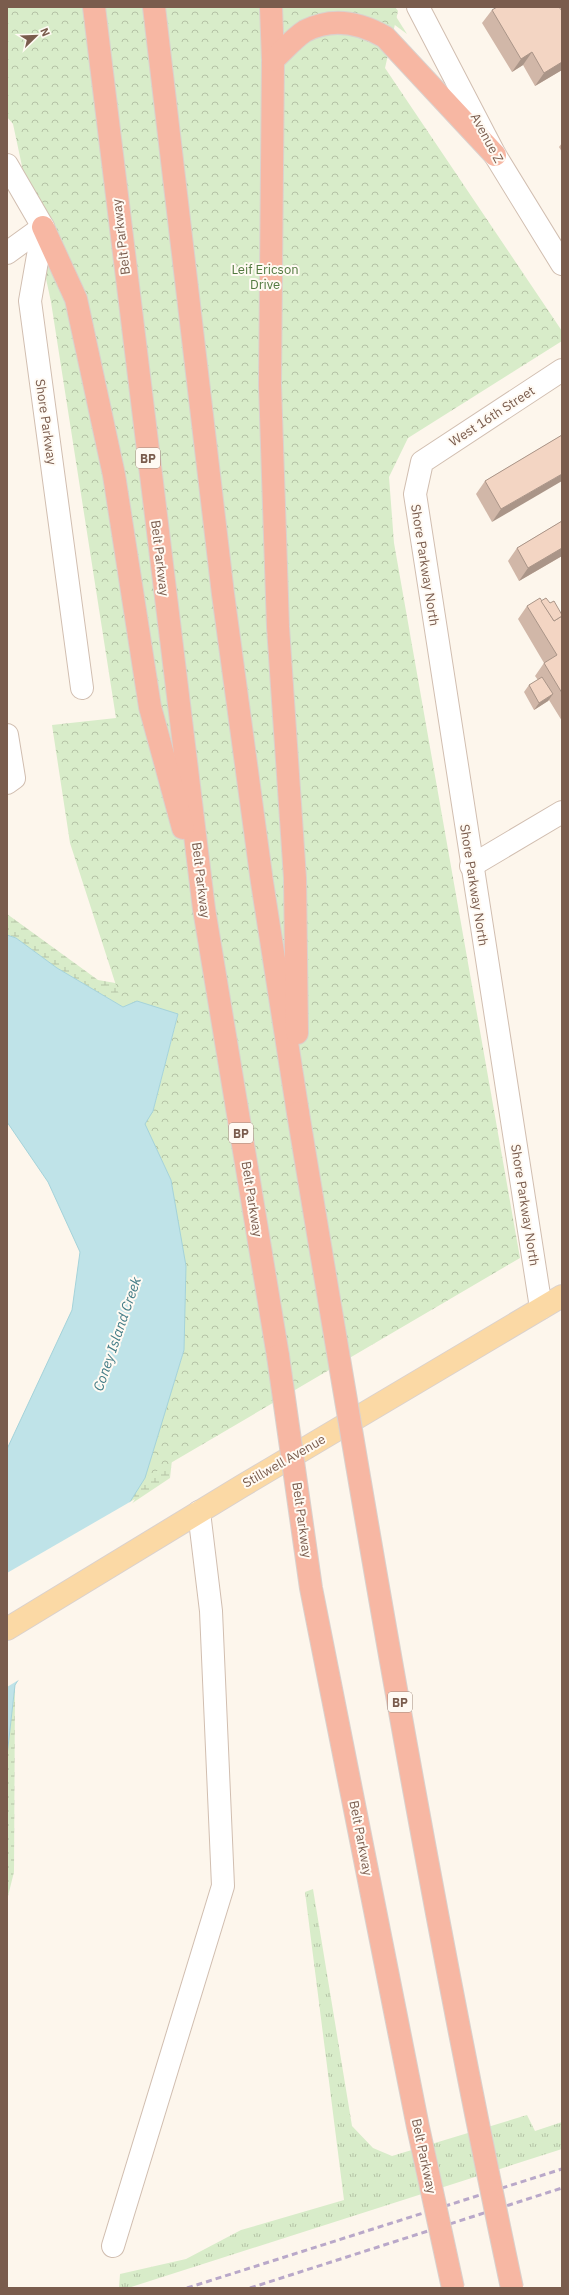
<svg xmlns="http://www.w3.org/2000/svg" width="569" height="2295" font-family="'IBM Plex Sans',sans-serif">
	<defs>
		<pattern id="grass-tufts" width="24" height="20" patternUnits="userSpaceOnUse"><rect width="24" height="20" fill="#d8ecc9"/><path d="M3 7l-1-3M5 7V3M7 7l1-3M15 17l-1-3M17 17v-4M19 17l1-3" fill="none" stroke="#b4c2a5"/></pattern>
		<pattern id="wetland-marsh" width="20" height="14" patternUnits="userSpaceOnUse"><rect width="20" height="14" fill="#d8ecc9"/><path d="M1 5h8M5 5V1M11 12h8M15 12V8" fill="none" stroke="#b4c2a5"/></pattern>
		<pattern id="park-crowns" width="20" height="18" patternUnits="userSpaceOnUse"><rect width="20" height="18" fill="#d8ecc9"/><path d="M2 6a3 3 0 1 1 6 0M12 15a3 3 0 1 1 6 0" fill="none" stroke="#b4c2a5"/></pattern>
	</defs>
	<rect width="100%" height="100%" fill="#fdf6ec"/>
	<g fill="url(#grass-tufts)">
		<path d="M390,7L407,34L384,17Z"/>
		<path d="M313,1889L352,2126L373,2148L392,2156L527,2115L535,2131L562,2122V2149L128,2288H119L120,2274L186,2259L241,2230L344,2200L305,1892Z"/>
	</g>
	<g fill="url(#wetland-marsh)">
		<path d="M7,914L98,980L144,988L176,1423L170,1478L128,1506L123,1007L57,968L16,938L7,935Z"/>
		<path d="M15,1685L14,1872L7,1900V1756Z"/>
	</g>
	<path fill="url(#park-crowns)" d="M7,7H395L398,11L385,68L562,331V341L408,438L389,477L394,543L520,1258L145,1478L184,1350L171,1180L145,1124L153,1111L178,1015L123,1007L70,843L52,725L116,718L51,302L13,124L7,117Z"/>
	<path fill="#bfe3e8" stroke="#a5d3da" d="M7,935L16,938L57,968L123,1007L137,1001L178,1014L153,1111L145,1124L171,1180L186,1266L184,1350L145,1478L15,1685L7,1756V1449L72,1310L80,1252L48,1182L7,1122Z"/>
	<path fill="#fdf6ec" d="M135,1499L22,1678L7,1687V1573Z"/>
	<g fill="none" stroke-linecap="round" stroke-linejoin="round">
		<g stroke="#d1beb0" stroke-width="24">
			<g id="minor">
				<path d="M418,7L495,155L562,264"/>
				<path d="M7,165L43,227L30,301L82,688"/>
				<path d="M7,253L43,227"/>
				<path d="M7,735L14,778L7,783"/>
				<path d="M471,866L562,812"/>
				<path d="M541,1308L415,494L422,462L562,370"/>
				<path d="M113,2246L223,1886L211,1611L199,1512"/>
			</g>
		</g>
		<g stroke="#dad1cd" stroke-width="24">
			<path id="major" d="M7,1629L242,1486L562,1296"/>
		</g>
		<g stroke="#dad1cd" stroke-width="24">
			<g id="highway">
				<path d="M94,7L204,909L278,1356"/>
				<path d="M154,7L223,594L262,882L298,1113"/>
				<path d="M271,7L273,60L270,385L278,627L295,878L297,1033"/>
				<path d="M273,60C283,51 294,38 305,31C332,17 359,22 385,37L495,155"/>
				<path d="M43,227L76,299L114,475L150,707L183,828"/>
			</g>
		</g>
		<use href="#minor" stroke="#fff" stroke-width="22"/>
		<use href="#major" stroke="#fbd9a5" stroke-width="22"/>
		<use href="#highway" stroke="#f7b7a3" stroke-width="22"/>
		<g stroke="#b9a8c9" stroke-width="3" stroke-dasharray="6 4" stroke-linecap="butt">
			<path d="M187,2288L562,2169"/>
			<path d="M250,2288L562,2188"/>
		</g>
		<g stroke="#dad1cd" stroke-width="24" stroke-linecap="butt">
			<g id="highway-bridge">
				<path d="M298,1113C363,1506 429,1899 512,2288"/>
				<path d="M278,1356L311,1588L418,2127L453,2288"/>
			</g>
		</g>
		<use href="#highway-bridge" stroke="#f7b7a3" stroke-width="22"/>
	</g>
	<g fill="#d1b7a8">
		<path d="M492,10L562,11V70L535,86L523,65L512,72L482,23Z"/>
		<path d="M562,143V152L559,147Z"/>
		<path d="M562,435L492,522L476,494L485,481Z"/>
		<path d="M562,521V556L519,581L508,561L517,548Z"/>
		<path d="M541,601L550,603L562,615V721L549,700L548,701L534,710L524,692L529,685L538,680L535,676L544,663L518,619L527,606Z"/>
	</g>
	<g fill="#aa9588">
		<path d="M532,52L523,65L512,72L521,59Z"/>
		<path d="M562,62V70L535,86L544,73Z"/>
		<path d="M562,474V481L492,522L501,509Z"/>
		<path d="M562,548V556L519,581L528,568Z"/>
		<path d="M553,694L548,701L534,710L539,703Z"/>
	</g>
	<g fill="#f3d5c3" stroke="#aa9588">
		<path d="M497,7H559L562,11V62L544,73L532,52L521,59L492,10Z"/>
		<path d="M562,435V474L501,509L485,481Z"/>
		<path d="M562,521V548L528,568L517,548Z"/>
		<path d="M540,598L554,621L562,616V693L544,663L557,655L527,606Z"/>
		<path d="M546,598L550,603L554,601L562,615V616L554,621L541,601Z"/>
		<path d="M542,677L553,694L539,703L529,685Z"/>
	</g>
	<g text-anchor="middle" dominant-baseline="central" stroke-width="4" stroke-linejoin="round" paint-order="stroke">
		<g fill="#fffaf3" stroke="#a28b7f" stroke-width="1">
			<rect x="136" y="448" width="24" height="20" rx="3"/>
			<rect x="229" y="1123" width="24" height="20" rx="3"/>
			<rect x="388" y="1692" width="24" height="20" rx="3"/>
		</g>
		<g font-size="12" font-weight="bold" fill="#7a5c4d">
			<text x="148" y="458">BP</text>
			<text x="241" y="1133">BP</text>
			<text x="400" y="1702">BP</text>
		</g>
		<g font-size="13" fill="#7a5c4d" stroke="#fffaf3">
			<text transform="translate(487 138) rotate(62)">Avenue Z</text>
			<text transform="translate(121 237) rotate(-97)">Belt Parkway</text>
			<text transform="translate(492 416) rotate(-33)">West 16th Street</text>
			<text transform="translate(46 422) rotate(82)">Shore Parkway</text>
			<text transform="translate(160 558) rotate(83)">Belt Parkway</text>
			<text transform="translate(425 565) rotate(81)">Shore Parkway North</text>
			<text transform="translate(201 880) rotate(83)">Belt Parkway</text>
			<text transform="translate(474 885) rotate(81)">Shore Parkway North</text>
			<text transform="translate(252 1199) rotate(81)">Belt Parkway</text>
			<text transform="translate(525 1205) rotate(81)">Shore Parkway North</text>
			<text transform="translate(284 1461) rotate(-30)">Stillwell Avenue</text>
			<text transform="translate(302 1520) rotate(82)">Belt Parkway</text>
			<text transform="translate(361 1838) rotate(79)">Belt Parkway</text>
			<text transform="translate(424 2156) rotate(78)">Belt Parkway</text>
		</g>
		<g font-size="13" fill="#537a41" stroke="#fffaf3">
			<text x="265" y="269">Leif Ericson<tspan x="265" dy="15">Drive</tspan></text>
		</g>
		<g font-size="14" font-style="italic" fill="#437c86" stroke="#fffaf3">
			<text transform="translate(117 1334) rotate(-71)">Coney Island Creek</text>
		</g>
	</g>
	<rect width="569" height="2295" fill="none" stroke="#7a5c4d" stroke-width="16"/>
	<g transform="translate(36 36) rotate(67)" stroke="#fffaf3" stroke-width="3" paint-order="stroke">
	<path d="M0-3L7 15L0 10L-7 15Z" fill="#7a5c4d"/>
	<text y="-6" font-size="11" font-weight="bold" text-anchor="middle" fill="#7a5c4d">N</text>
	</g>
</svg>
